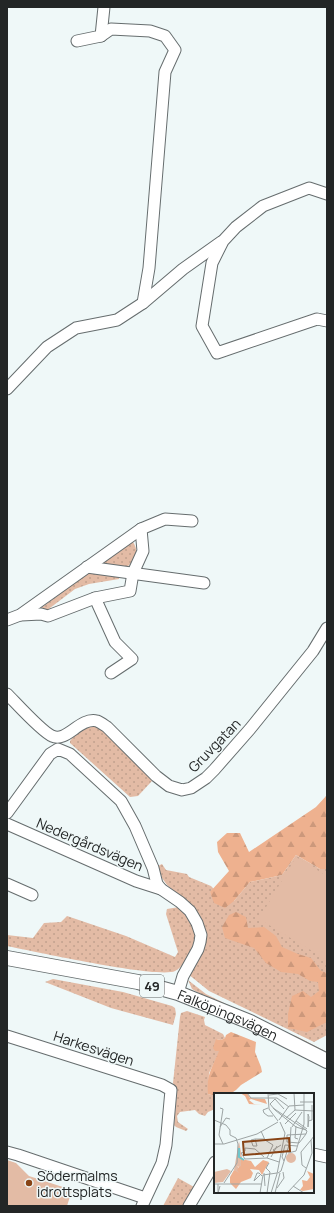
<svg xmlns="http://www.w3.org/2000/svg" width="334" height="1213" font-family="Manrope,sans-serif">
	<defs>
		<pattern id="grass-dots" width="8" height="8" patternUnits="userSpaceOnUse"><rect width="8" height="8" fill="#e3bba5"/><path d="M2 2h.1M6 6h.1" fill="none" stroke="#c2a18e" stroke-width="1.8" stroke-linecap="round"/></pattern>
		<pattern id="forest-firs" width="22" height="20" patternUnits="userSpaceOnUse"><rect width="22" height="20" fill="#eeb18f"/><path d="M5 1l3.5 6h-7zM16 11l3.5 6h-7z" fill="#cc987b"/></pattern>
	</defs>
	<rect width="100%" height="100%" fill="#eff8f8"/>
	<g fill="url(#grass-dots)">
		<path d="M130,541L133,542C140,553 135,560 126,568L99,565Z"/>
		<path d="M88,573L119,577V579L89,584L75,589L46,611L41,608Z"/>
		<path d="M92,726H99L150,776L152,781L138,796L130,797L70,743V741C76,733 82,729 92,726Z"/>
		<path d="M296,855L320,869H327V1035L314,1042L209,991L188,974L201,952L184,900L167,885L162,878L158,866L162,864L166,870L187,874L189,877L211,886L214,889L210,893L234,901L250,882L282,875Z"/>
		<path d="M179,907C188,917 201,933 193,947C189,955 183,967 175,971C159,979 32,951 7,946V935L33,938L44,923L61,922L67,916L126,936L175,957L178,952L166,914L167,909Z"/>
		<path d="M53,979L123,992L172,1006L175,1008L176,1014L173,1025L111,1008L45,982Z"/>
		<path d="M188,980L206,994L282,1032L296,1036L327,1052V1055L197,992L192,989Z"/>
		<path d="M187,1011L205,1017L204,1020L205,1025L223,1034L225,1038L221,1040L216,1039L220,1051L209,1073L208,1094L215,1096V1109L208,1112L205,1116L199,1114L195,1110L180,1112L177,1116L178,1122L188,1129L186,1131L176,1127L174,1125L177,1091L173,1083L180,1017L181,1013Z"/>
		<path d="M178,1178L194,1187L183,1206H163Z"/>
	</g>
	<g fill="url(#forest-firs)">
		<path d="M327,795V869H320L296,855L282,875L250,882L234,901L225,908L214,903L210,892L229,871L218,852L217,842L227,833H240L249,852L316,807Z"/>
		<path d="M236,912L246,917L248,928L264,927L276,936L282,947L298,954L311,958L321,971L327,973V1022L307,1032L288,1028V1014L292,996L303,991L311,997L319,991L318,982L310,981L298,974L281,972L266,963L254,948L225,938L222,927L229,915Z"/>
		<path d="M231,1032L256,1042L255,1052L261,1067L262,1072L241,1085L236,1090L230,1094H215V1096L208,1094C206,1075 212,1068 219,1051H215L213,1048L216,1039L221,1040L225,1038L226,1035Z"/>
	</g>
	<g fill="#e3bba5">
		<path d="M296,857L327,876V960L259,919Z"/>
		<path d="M7,1160L16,1163L29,1176L72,1190L67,1206H7Z"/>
	</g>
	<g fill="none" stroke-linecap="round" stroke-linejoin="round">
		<g stroke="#666d6e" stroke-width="13">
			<g id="minor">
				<path d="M77,41L101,36L104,7"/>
				<path d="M327,194L309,188L263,206L236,227L223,241L212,263L202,326L217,353L317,319L327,321"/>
				<path d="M143,303L183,269L221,242"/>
				<path d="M7,389L47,347L76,328L117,320L143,303L149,268L165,72L175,50L165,36L150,31L111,29L101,36"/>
				<path d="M87,567L204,583"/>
				<path d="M95,598L115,642L132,659L111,673"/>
				<path d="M21,615L41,614L48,616L95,598L130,591L133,573L143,551L141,529"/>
				<path d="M7,620L20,615L141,529L165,519L192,521"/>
				<path d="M7,694C16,703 42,732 52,736C67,743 79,717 97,721C100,722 104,725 107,727L156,776L169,786L182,790L191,788L206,778L214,770L250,729L313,651L327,628"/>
				<path d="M7,813L50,754L58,749L70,754L121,801L135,826L153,868L157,884L161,889L180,902L190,911L197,923L201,935L200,942L198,949L183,976L178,993"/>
				<path d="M7,824L136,881L161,889"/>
				<path d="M7,884L32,895"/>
				<path d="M7,1036L162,1085L171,1090L166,1145L162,1163L142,1206"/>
				<path d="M7,1152L18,1155L145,1198"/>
				<path d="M313,1154L327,1157"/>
				<path d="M189,1206L215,1162"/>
			</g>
		</g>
		<g stroke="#666d6e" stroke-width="16">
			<g id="major">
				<path id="s1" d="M7,958L138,982L178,993L250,1022L327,1061"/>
			</g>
		</g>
		<use href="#minor" stroke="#fff" stroke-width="11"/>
		<use href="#major" stroke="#fff" stroke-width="14"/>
	</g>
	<circle fill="#874315" stroke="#eff8f8" stroke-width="1.5" cx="29" cy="1183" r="4"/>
	<g text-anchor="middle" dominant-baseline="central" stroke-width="3" stroke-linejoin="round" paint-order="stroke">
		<rect fill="#eff8f8" stroke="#606565" stroke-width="1" x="140" y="975" width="24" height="22" rx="3"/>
		<g font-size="13" font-weight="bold" fill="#232626">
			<text x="152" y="986">49</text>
		</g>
		<g font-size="14" fill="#232626" stroke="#eff8f8">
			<text transform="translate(214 745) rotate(-46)">Gruvgatan</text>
			<text transform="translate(90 844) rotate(23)">Nedergårdsvägen</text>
			<text stroke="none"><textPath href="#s1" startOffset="229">Falköpingsvägen</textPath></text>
			<text transform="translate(94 1048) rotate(18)">Harkesvägen</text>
		</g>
		<g font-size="14" fill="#232626" stroke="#eff8f8" text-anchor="start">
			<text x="37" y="1175">Södermalms<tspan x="37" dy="16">idrottsplats</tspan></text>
		</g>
	</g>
	<g transform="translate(214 1093)">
		<rect width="100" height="100" fill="#eff8f8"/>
		<path d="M25,48L29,70L27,74L23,73L25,75V80L31,83L27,85H25L20,77ZM13,76L17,78L9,89L0,90V79Z" fill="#e3bba5"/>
		<path d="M26,0H33L36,5L51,6L53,11L37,6L35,7L40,11L49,12L35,11L31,3ZM27,66L37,68L41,74L49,67L55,69L48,82L45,77L36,76L39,80L37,85L27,89L22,96L16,90V84L20,77L25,80L23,77L25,74H22L27,73ZM93,78L100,81V96L89,98L86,97L89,93L88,87L93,88L96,84Z" fill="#eeb18f"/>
		<path d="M72 65a5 5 0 1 1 10 0a5 5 0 1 1-10 0Z" fill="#e3bba5"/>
		<path fill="none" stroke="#6ec6cb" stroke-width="2" d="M25,55V64L30,67"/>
		<path fill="none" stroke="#9da4a4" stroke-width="1" d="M33,0L37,5H63L75,14M54,0L55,16L64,28M80,0L81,17M55,2L64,1L73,6M86,9H100M6,15L9,16L5,42L9,51M54,15L49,17L50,20L54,23H59M59,15L92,37L82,34L61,17L56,11L61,6L70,16M81,17L100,18M94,21L95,24L94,34ZM72,25L81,17M0,27L12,32L16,37V42L22,45L24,51L23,70L10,90M65,27L75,13L90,12M82,28L93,36M94,28L98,27V12M71,31L82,20M82,33L81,45L84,46M6,34L12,25L16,26M78,34L88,19M47,38L51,47L59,52L53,65M92,41L73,42V49L85,50L89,45L92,41L93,38L92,37M41,46L43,53H39L37,47L41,46H50M0,51H10L43,41L64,29M76,51L77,34M31,58V55L41,56L50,64M31,59L27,60L31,66L53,65L65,69M63,60L59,57L67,52M74,60L82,58L90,31V1M57,64L63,53M70,68L68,64L71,52L83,53M92,75L88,72L87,59L97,47M50,80L51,93M64,80L67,78L75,52M63,81L71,40L66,29M46,82L40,88L43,80H45L48,83M0,91H47M4,91V100L6,93M79,93L90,100M63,95L70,85L69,79M46,100L49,82L63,80M53,100L56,79L52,75L55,70M57,100L63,81M61,100L66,80M73,100L90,82L98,60L97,47L100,43"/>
		<path fill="#874315" fill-opacity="0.15" stroke="#874315" stroke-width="2" d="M75,45L76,58L30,62L29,49Z"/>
		<rect width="100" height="100" fill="none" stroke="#232626" stroke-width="2"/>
	</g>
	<rect width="334" height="1213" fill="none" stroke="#232626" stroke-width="16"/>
</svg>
